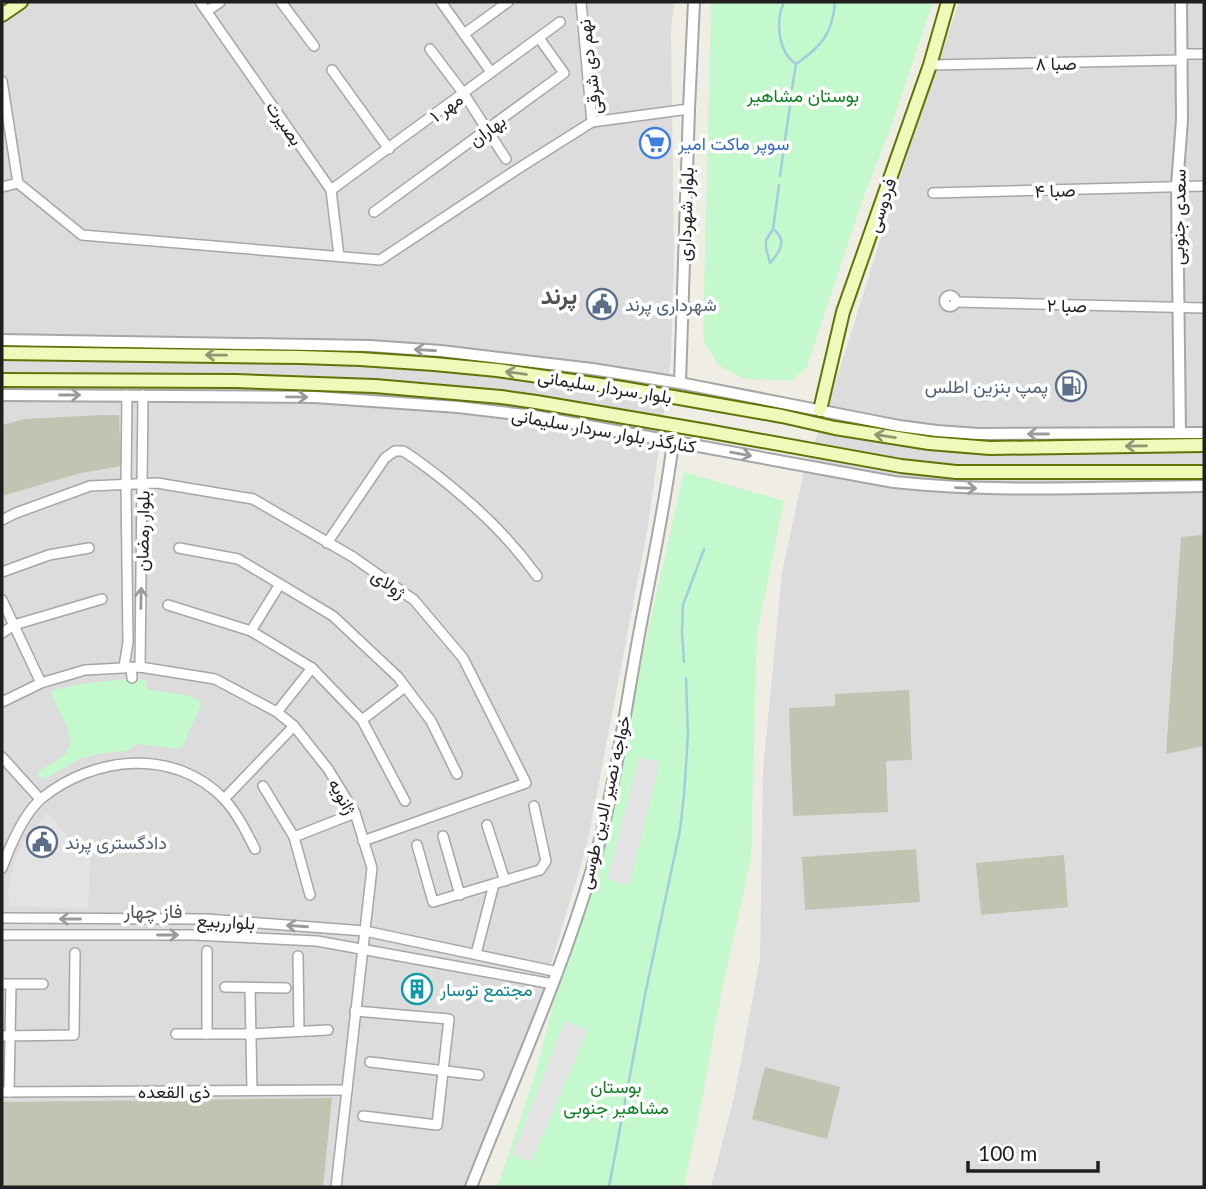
<svg xmlns="http://www.w3.org/2000/svg" width="1206" height="1189" font-family="Lato,Vazirmatn,sans-serif">
	<rect width="100%" height="100%" fill="#f0ede5"/>
	<g fill="#dddcdc">
		<path d="M2,2H674L671,30L674,254L671,360L648,526L587,845L533,1023L466,1187H2Z"/>
		<path d="M959,2H1204V1187H711L735,1093L760,959L763,770L782,573L803,475L831,397L898,183Z"/>
	</g>
	<g fill="#c2c4b1">
		<path d="M102,415H119L121,466L81,473L2,496V425L25,419Z"/>
		<path d="M1204,535V746L1166,754L1181,537Z"/>
		<path d="M909,690L912,760L886,761L888,812L793,816L789,708L835,706V694Z"/>
		<path d="M916,849L920,902L805,910L802,857Z"/>
		<path d="M1064,855L1068,907L981,915L976,863Z"/>
		<path d="M765,1067L840,1087L827,1139L752,1119Z"/>
		<path d="M332,1098L323,1187H2V1102Z"/>
	</g>
	<g fill="#c3f9cd">
		<path d="M711,2H933L891,127L864,196L807,367L792,380L744,379L718,365L703,339Z"/>
		<path d="M684,472L784,501L757,634L751,859L722,990L702,1100L684,1187H497L533,1082L630,710Z"/>
		<path d="M132,678L146,680L145,683L149,690L180,694L200,700L201,705L182,748L180,749L137,744L127,751L98,754L79,759L45,779L38,775L39,771L65,755L71,743L67,727L50,691L74,685Z"/>
	</g>
	<g fill="#e3e3e3">
		<path d="M639,758L660,762L629,884H621L607,879Z"/>
		<path d="M47,813L90,861L88,909L9,906L8,887L15,861L23,841Z"/>
		<path d="M565,1021L588,1030L531,1162L512,1155Z"/>
	</g>
	<g fill="none" stroke-linecap="round" stroke-linejoin="round">
		<g stroke="#a6cbdd" stroke-width="2.5">
			<path d="M784,2C775,21 778,52 796,64"/>
			<path d="M792,89L796,64C821,47 833,33 835,2"/>
			<path d="M780,176L791,98"/>
			<path d="M770,263L766,248V240L773,229L779,185"/>
			<path d="M770,263C780,252 788,240 773,229"/>
			<path d="M684,662L682,632L683,605L704,549"/>
			<path d="M609,1187L645,995L680,830L684,795L688,735L686,678"/>
		</g>
		<g stroke="#a6a6a6" stroke-width="12">
			<g id="minor">
				<path d="M200,2L331,190L339,256"/>
				<path d="M281,2L314,46"/>
				<path d="M441,2L491,72"/>
				<path d="M581,2L592,122L689,109"/>
				<path d="M207,11L220,2"/>
				<path d="M464,34L508,2"/>
				<path d="M430,49L464,94L506,159"/>
				<path d="M1182,54H1204"/>
				<path d="M930,65L1182,60"/>
				<path d="M332,70L389,149"/>
				<path d="M2,81L18,183L82,235L380,260L516,170L592,122"/>
				<path d="M2,187L18,183"/>
				<path d="M331,190L560,22"/>
				<path d="M933,193L1204,186"/>
				<path d="M374,212L564,73L539,38"/>
				<circle cx="950" cy="301" r="5.5"/>
				<path d="M956,302L1204,308"/>
				<path d="M2,520L16,513L90,486L157,483L253,499L353,557L414,600L463,658L526,783L363,841"/>
				<path d="M327,543L385,458L395,451H403C415,458 426,467 438,476C477,507 508,536 537,576"/>
				<path d="M179,548L238,559L333,616L398,677L431,721L457,774"/>
				<path d="M2,572L49,555L89,548"/>
				<path d="M2,600L41,683"/>
				<path d="M168,605L251,631L312,668L362,720L405,801"/>
				<path d="M251,631L280,584"/>
				<path d="M2,633L14,625L102,599"/>
				<path d="M124,667L128,642L126,484L127,395"/>
				<path d="M131,667L132,678"/>
				<path d="M140,667L143,395"/>
				<path d="M2,702L41,683L85,670L140,667L215,679L277,712L294,726L328,769L355,813L372,868L336,1187"/>
				<path d="M277,712L312,668"/>
				<path d="M362,720L405,687"/>
				<path d="M2,757L40,799"/>
				<path d="M263,786L294,837L310,895"/>
				<path d="M224,799L294,726"/>
				<path d="M487,825L505,881"/>
				<path d="M443,836L460,895"/>
				<path d="M294,837L355,813"/>
				<path d="M417,845L433,902L540,870L546,861L534,806"/>
				<path d="M2,868C10,846 23,814 42,798C94,756 174,747 224,799C237,813 246,831 255,849"/>
				<path d="M2,918L206,919L365,931L558,972"/>
				<path d="M2,935H194L317,941L553,984"/>
				<path d="M207,951V1034"/>
				<path d="M476,954L494,884"/>
				<path d="M298,956L299,1031"/>
				<path d="M2,984H43"/>
				<path d="M225,987L286,988"/>
				<path d="M250,988L252,1090"/>
				<path d="M355,1011L449,1019L437,1125L363,1116"/>
				<path d="M176,1034H251L328,1030"/>
				<path d="M2,1036L74,1035L75,953"/>
				<path d="M370,1062L479,1075"/>
				<path d="M2,1092L347,1090"/>
				<path d="M9,1092L11,985"/>
			</g>
		</g>
		<g stroke="#a6a6a6" stroke-width="14">
			<g id="tertiary">
				<path d="M2,340L370,346L441,351L592,369L680,383L899,426L937,431L978,434L1204,433"/>
				<path d="M680,383L689,109L694,2"/>
				<path d="M2,395L315,397L458,407L534,416L894,482C997,493 1101,487 1204,486"/>
				<path d="M1180,433L1177,186L1182,120L1181,2"/>
				<path d="M471,1187C512,1082 560,978 592,869C614,795 624,717 638,640C650,574 665,508 673,442"/>
			</g>
		</g>
		<g stroke="#5e7506" stroke-width="16">
			<g id="secondary">
				<path d="M2,15L21,2"/>
				<path d="M2,353L300,357L360,359L434,364L497,370L622,388L782,416L835,428L929,443L990,448L1204,445"/>
				<path d="M2,380L236,381L375,386L501,397L536,402L707,431L901,466L956,472H1204"/>
				<path d="M820,410L843,312L930,65L948,2"/>
			</g>
		</g>
		<use href="#minor" stroke="#fff" stroke-width="9"/>
		<use href="#tertiary" stroke="#fff" stroke-width="10"/>
		<use href="#secondary" stroke="#eff9ba" stroke-width="12"/>
	</g>
	<defs><path id="oneway-shaft" d="M-6 0H5M1.5-3L5.5 0L1.5 3" fill="none" stroke-width="1.6" stroke-linecap="round" stroke-linejoin="round" transform="scale(1.75)"/></defs>
	<g stroke="#9a9a9a">
		<use href="#oneway-shaft" transform="translate(425 350) rotate(-176)"/>
		<use href="#oneway-shaft" transform="translate(70 395)"/>
		<use href="#oneway-shaft" transform="translate(297 397) rotate(1)"/>
		<use href="#oneway-shaft" transform="translate(1038 434) rotate(-180)"/>
		<use href="#oneway-shaft" transform="translate(741 454) rotate(10)"/>
		<use href="#oneway-shaft" transform="translate(966 488) rotate(2)"/>
		<use href="#oneway-shaft" transform="translate(141 598) rotate(-89)"/>
		<use href="#oneway-shaft" transform="translate(70 919) rotate(-180)"/>
		<use href="#oneway-shaft" transform="translate(297 926) rotate(-176)"/>
		<use href="#oneway-shaft" transform="translate(168 935)"/>
	</g>
	<g stroke="#919774">
		<use href="#oneway-shaft" transform="translate(216 355) rotate(-179)"/>
		<use href="#oneway-shaft" transform="translate(516 373) rotate(-172)"/>
		<use href="#oneway-shaft" transform="translate(885 436) rotate(-171)"/>
		<use href="#oneway-shaft" transform="translate(1136 446) rotate(179)"/>
	</g>
	<defs>
		<g id="supermarket-ring" transform="scale(1.575)"><circle r="9.5" fill="#fff" stroke="#3f7fe0" stroke-width="1.5"/><path d="M-6-5.5h2.5l.6 2H6L4.5 2H-2.5L-4.4-4H-6ZM-1.5 3.2a1.3 1.3 0 1 0 .1 0ZM3 3.2a1.3 1.3 0 1 0 .1 0Z" fill="#3f7fe0"/></g>
		<g id="civic-ring" transform="scale(1.575)"><circle r="9.5" fill="#fff" stroke="#5c6f8a" stroke-width="1.5"/><path d="M-.6-6.5H3V-4.5H.6V-3L4-1V1h2V6H-6V1h2V-1L-.6-3ZM-1.2 2.5V6h2.4V2.5Z" fill="#5c6f8a"/></g>
		<g id="fuel-ring" transform="scale(1.575)"><circle r="9.5" fill="#fff" stroke="#5c6f8a" stroke-width="1.5"/><path d="M-5.5-6h7V0h2V4h1.3V-2.5L3-4.5l.8-.8L6-3V5H2.5V1h-1V6h-7ZM-4.2-4.7v3.2H.2V-4.7Z" fill="#5c6f8a"/></g>
		<g id="building-ring" transform="scale(1.575)"><circle r="9.5" fill="#fff" stroke="#0f9aa8" stroke-width="1.5"/><path d="M-4-6H4V6H1V3H-1V6H-4ZM-2.5-4.3h1.7v1.8h-1.7ZM.8-4.3h1.7v1.8H.8ZM-2.5-1h1.7V.8h-1.7ZM.8-1h1.7V.8H.8Z" fill="#0f9aa8"/></g>
	</defs>
	<g fill-rule="evenodd">
		<use href="#supermarket-ring" x="655" y="143"/>
		<use href="#civic-ring" x="602" y="304"/>
		<use href="#fuel-ring" x="1071" y="386"/>
		<use href="#civic-ring" x="42" y="842"/>
		<use href="#building-ring" x="417" y="989"/>
	</g>
	<g text-anchor="middle" dominant-baseline="central" stroke-width="7" stroke-linejoin="round" paint-order="stroke">
		<g font-size="18" fill="#1f1f1f" stroke="#fff">
			<text transform="translate(1056 63) rotate(-1)">صبا ۸</text>
			<text transform="translate(589 67) rotate(-97)">نهم دی شرقی</text>
			<text transform="translate(446 107) rotate(-37)">مهر ۱</text>
			<text transform="translate(285 123) rotate(55)">بصیرت</text>
			<text transform="translate(487 130) rotate(-36)">بهاران</text>
			<text transform="translate(1055 190) rotate(-2)">صبا ۴</text>
			<text transform="translate(881 205) rotate(-71)">فردوسی</text>
			<text transform="translate(685 214) rotate(-88)">بلوار شهرداری</text>
			<text transform="translate(1178 217) rotate(-89)">سعدی جنوبی</text>
			<text transform="translate(1067 305) rotate(1)">صبا ۲</text>
			<text transform="translate(605 386) rotate(9)">بلوار سردار سلیمانی</text>
			<text transform="translate(604 430) rotate(10)">کنارگذر بلوار سردار سلیمانی</text>
			<text transform="translate(142 531) rotate(-89)">بلوار رمضان</text>
			<text transform="translate(389 583) rotate(35)">ژولای</text>
			<text transform="translate(343 796) rotate(61)">ژانویه</text>
			<text transform="translate(604 802) rotate(-77)">خواجه نصیر الدین طوسی</text>
			<text transform="translate(226 921) rotate(3)">بلوارربیع</text>
			<text x="174" y="1091">ذی القعده</text>
		</g>
		<g font-size="18" fill="#0d7d22" stroke="#fff">
			<text x="803" y="95">بوستان مشاهیر</text>
			<text x="616" y="1086">بوستان<tspan x="616" dy="21">مشاهیر جنوبی</tspan></text>
		</g>
		<g font-size="18" fill="#366cbe" stroke="#fff" text-anchor="start">
			<text x="678" y="143">سوپر ماکت امیر</text>
		</g>
		<g font-size="18" fill="#4e5e75" stroke="#fff" text-anchor="start">
			<text x="625" y="304">شهرداری پرند</text>
			<text x="1048" y="386" text-anchor="end">پمپ بنزین اطلس</text>
			<text x="65" y="842">دادگستری پرند</text>
		</g>
		<g font-size="18" fill="#0d838f" stroke="#fff" text-anchor="start">
			<text x="440" y="989">مجتمع توسار</text>
		</g>
		<g font-size="19" fill="#525252" stroke="#fff">
			<text x="153" y="910">فاز چهار</text>
		</g>
		<g font-size="24" font-weight="bold" fill="#525252" stroke="#fff">
			<text x="559" y="294">پرند</text>
		</g>
	</g>
	<rect width="1206" height="1189" fill="none" stroke="#1f1f1f" stroke-width="7"/>
	<path d="M968 1161v10h130v-10" fill="none" stroke="#1f1f1f" stroke-width="3.5"/>
	<text x="978" y="1161" font-size="21" fill="#1f1f1f" stroke="#ffffff" stroke-width="5" paint-order="stroke">100 m</text>
</svg>
